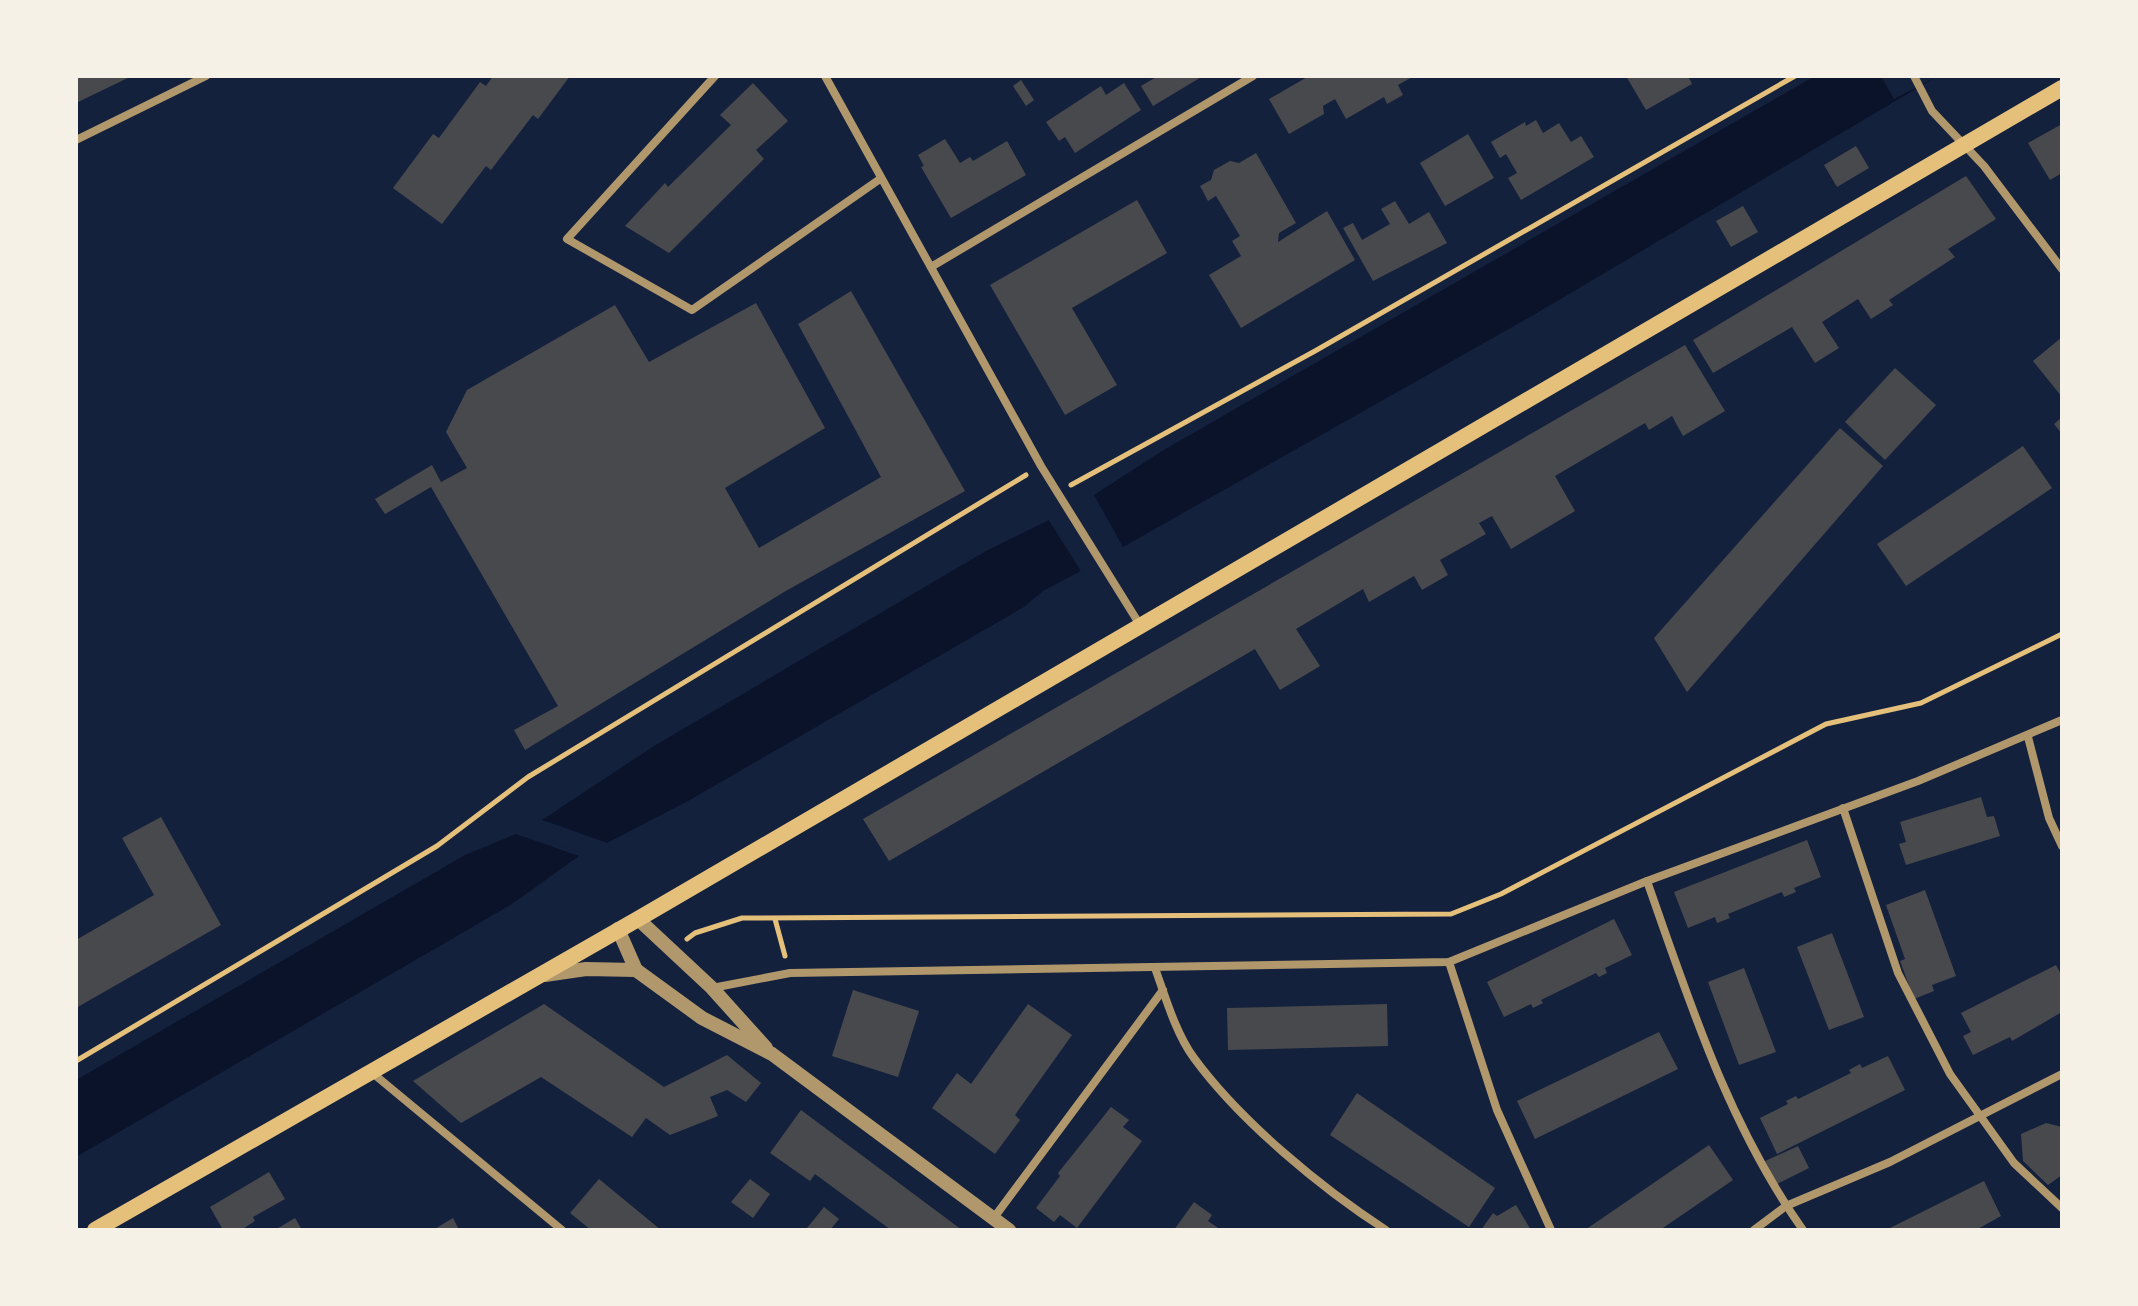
<svg xmlns="http://www.w3.org/2000/svg" width="2138" height="1306" font-family="Helvetica,sans-serif">
	<rect width="100%" height="100%" fill="#14213d"/>
	<g fill="#0b132b">
		<path d="M1815,76H1938L1530,317L1123,547L1094,495L1162,451Z"/>
		<path d="M1049,520L1081,571L1043,591L1024,607L688,801L607,843L542,820L654,746L986,551Z"/>
		<path d="M516,834L579,856L512,904L76,1157V1080L465,855Z"/>
	</g>
	<g fill="#14213d">
		<path d="M1881,76H1936V77L1894,99Z"/>
		<path d="M1047,517L1052,518L1069,544L1085,569L1083,574Z"/>
		<path d="M542,820L573,831L607,843L602,845L572,835L538,822Z"/>
		<path d="M521,831L581,852L583,854L516,834Z"/>
	</g>
	<g fill="#48494c">
		<path d="M76,76H132L76,103Z"/>
		<path d="M493,76H570L538,119L533,115L491,170L486,166L442,224L393,188L433,134L439,138L480,82L486,86Z"/>
		<path d="M1158,76H1203L1153,106L1141,86Z"/>
		<path d="M1309,76H1414L1398,85L1403,95L1387,104L1384,97L1346,119L1335,99L1323,106L1324,114L1289,134L1269,99Z"/>
		<path d="M1626,76H1688L1692,84L1646,110Z"/>
		<path d="M1021,80L1034,100L1026,106L1013,86Z"/>
		<path d="M753,83L788,121L756,150L764,159L669,253L625,226L665,183L668,187L731,125L720,115Z"/>
		<path d="M1124,83L1141,110L1075,153L1065,137L1059,141L1046,122L1101,86L1106,95Z"/>
		<path d="M1536,120L1543,133L1559,123L1571,142L1581,136L1594,157L1521,200L1508,178L1517,173L1506,154L1500,158L1491,142L1525,122L1526,126Z"/>
		<path d="M2062,124V173L2050,180L2028,143Z"/>
		<path d="M1468,134L1494,178L1445,206L1420,163Z"/>
		<path d="M945,139L960,163L970,157L973,161L1007,141L1026,175L951,218L921,167L924,166L918,155Z"/>
		<path d="M1856,146L1869,168L1837,187L1824,165Z"/>
		<path d="M1256,153L1296,223L1279,233L1278,242L1327,211L1355,260L1241,328L1209,275L1241,256L1232,241L1240,236L1216,196L1208,201L1200,186L1211,180L1214,170L1230,161L1239,163Z"/>
		<path d="M1966,176L1996,219L1948,249L1955,257L1889,300L1893,305L1871,319L1858,299L1822,322L1839,348L1815,363L1792,327L1713,373L1693,340Z"/>
		<path d="M1137,200L1167,253L1072,308L1117,385L1065,415L990,285Z"/>
		<path d="M1395,201L1409,224L1429,212L1447,243L1373,281L1343,228L1353,223L1362,240L1390,224L1381,209Z"/>
		<path d="M1743,206L1758,232L1731,247L1716,221Z"/>
		<path d="M851,291L965,491L784,592L525,750L514,730L558,706L431,487L385,514L375,499L432,465L441,482L467,468L446,432L467,390L615,305L649,362L756,303L825,428L725,488L759,548L881,477L798,324Z"/>
		<path d="M2062,337V397L2033,361Z"/>
		<path d="M1685,345L1725,411L1683,436L1672,416L1649,430L1645,423L1555,476L1575,511L1511,549L1492,516L1479,523L1486,534L1440,560L1448,575L1422,590L1414,576L1369,602L1363,589L1296,629L1320,666L1280,690L1255,649L889,861L863,819Z"/>
		<path d="M1895,368L1936,405L1885,460L1845,422Z"/>
		<path d="M2062,417V434L2054,424Z"/>
		<path d="M1840,428L1883,466L1687,692L1654,638Z"/>
		<path d="M2023,446L2052,488L1906,586L1877,544Z"/>
		<path d="M1981,797L1987,817L1994,816L2000,836L1906,865L1899,844L1906,842L1900,822Z"/>
		<path d="M161,817L221,925L76,1008V940L154,895L122,838Z"/>
		<path d="M1807,840L1821,877L1794,888L1796,892L1784,897L1782,892L1728,914L1730,918L1717,923L1715,917L1688,928L1674,892Z"/>
		<path d="M1925,890L1956,976L1932,985L1934,991L1914,999L1900,961L1905,959L1886,905Z"/>
		<path d="M1614,919L1632,955L1605,968L1607,973L1599,977L1596,973L1541,1000L1543,1003L1533,1008L1531,1004L1504,1017L1487,982Z"/>
		<path d="M1832,933L1864,1017L1829,1030L1797,947Z"/>
		<path d="M2056,965L2062,976V1012L2012,1041L2010,1037L1973,1055L1963,1036L1971,1032L1961,1013Z"/>
		<path d="M1744,968L1776,1052L1739,1065L1708,982Z"/>
		<path d="M853,990L919,1011L898,1077L832,1056Z"/>
		<path d="M544,1004L664,1087L727,1055L761,1083L746,1102L727,1090L710,1097L718,1116L670,1135L646,1118L632,1137L541,1077L461,1123L413,1081Z"/>
		<path d="M1028,1004L1072,1035L1015,1115L1020,1120L995,1154L932,1108L957,1073L971,1084Z"/>
		<path d="M1387,1004L1388,1046L1228,1050L1227,1008Z"/>
		<path d="M1659,1032L1678,1069L1535,1139L1517,1101Z"/>
		<path d="M1888,1056L1905,1090L1777,1154L1760,1118L1788,1104L1786,1101L1796,1096L1798,1099L1851,1073L1849,1070L1860,1064L1862,1068Z"/>
		<path d="M1357,1093L1495,1188L1469,1227L1330,1135Z"/>
		<path d="M1111,1107L1129,1120L1123,1127L1142,1141L1077,1228L1060,1215L1054,1222L1036,1208L1060,1176L1058,1173Z"/>
		<path d="M801,1110L962,1230H891L815,1174L810,1181L770,1153Z"/>
		<path d="M2046,1123L2062,1127V1175L2048,1185L2023,1161L2021,1134Z"/>
		<path d="M1709,1145L1733,1180L1660,1230H1585Z"/>
		<path d="M1798,1146L1809,1168L1775,1185L1763,1162Z"/>
		<path d="M269,1172L285,1199L253,1217L255,1221L241,1230H223L210,1207Z"/>
		<path d="M599,1179L661,1230H591L570,1213Z"/>
		<path d="M750,1179L770,1194L753,1218L731,1202Z"/>
		<path d="M1984,1181L2001,1216L1976,1230H1886Z"/>
		<path d="M1194,1202L1212,1215L1208,1221L1221,1230H1174Z"/>
		<path d="M1516,1205L1531,1230H1481L1493,1213L1497,1216Z"/>
		<path d="M824,1207L839,1219L830,1230H810L807,1228Z"/>
		<path d="M295,1218L302,1230H275Z"/>
		<path d="M453,1218L459,1230H433Z"/>
	</g>
	<g fill="none" stroke-linecap="round" stroke-linejoin="round">
		<g stroke="#e5c07b" stroke-width="5">
			<path d="M1071,485L1315,351L1795,76"/>
			<path d="M775,919L785,956"/>
			<path d="M687,939L695,933L742,918L1451,914L1501,894L1826,724L1921,703L2062,634"/>
			<path d="M76,1061L437,846L528,777L1026,475"/>
		</g>
		<g stroke="#b1986c" stroke-width="8">
			<path d="M715,76L567,239L692,310L880,179"/>
			<path d="M825,76L1041,466L1140,625"/>
			<path d="M1914,76L1932,111L1984,166L2062,269"/>
			<path d="M76,140L206,76"/>
			<path d="M931,267L1253,76"/>
			<path d="M2028,737L2049,818L2062,846"/>
			<path d="M1843,808L1898,973L1950,1074L2014,1163L2062,1208"/>
			<path d="M1647,881C1690,1003 1728,1124 1803,1230"/>
			<path d="M1449,962L1497,1110L1551,1230"/>
			<path d="M1155,968C1165,996 1176,1034 1194,1058C1240,1121 1321,1188 1386,1230"/>
			<path d="M712,988L790,973L1449,962L1647,881L1918,781L2062,720"/>
			<path d="M370,1071L562,1230"/>
			<path d="M993,1219L1163,990"/>
			<path d="M1754,1230L1786,1206L1890,1162L2062,1074"/>
		</g>
		<g stroke="#b1986c" stroke-width="14">
			<path d="M638,919L712,988L766,1048"/>
			<path d="M618,929L636,970"/>
			<path d="M545,975L586,969L636,970L702,1018L772,1054L1009,1230"/>
		</g>
		<path stroke="#e5c07b" stroke-width="16" d="M95,1230L638,919L2062,88"/>
	</g>
	<rect width="2138" height="1306" fill="none" stroke="#f6f1e7" stroke-width="156"/>
</svg>
